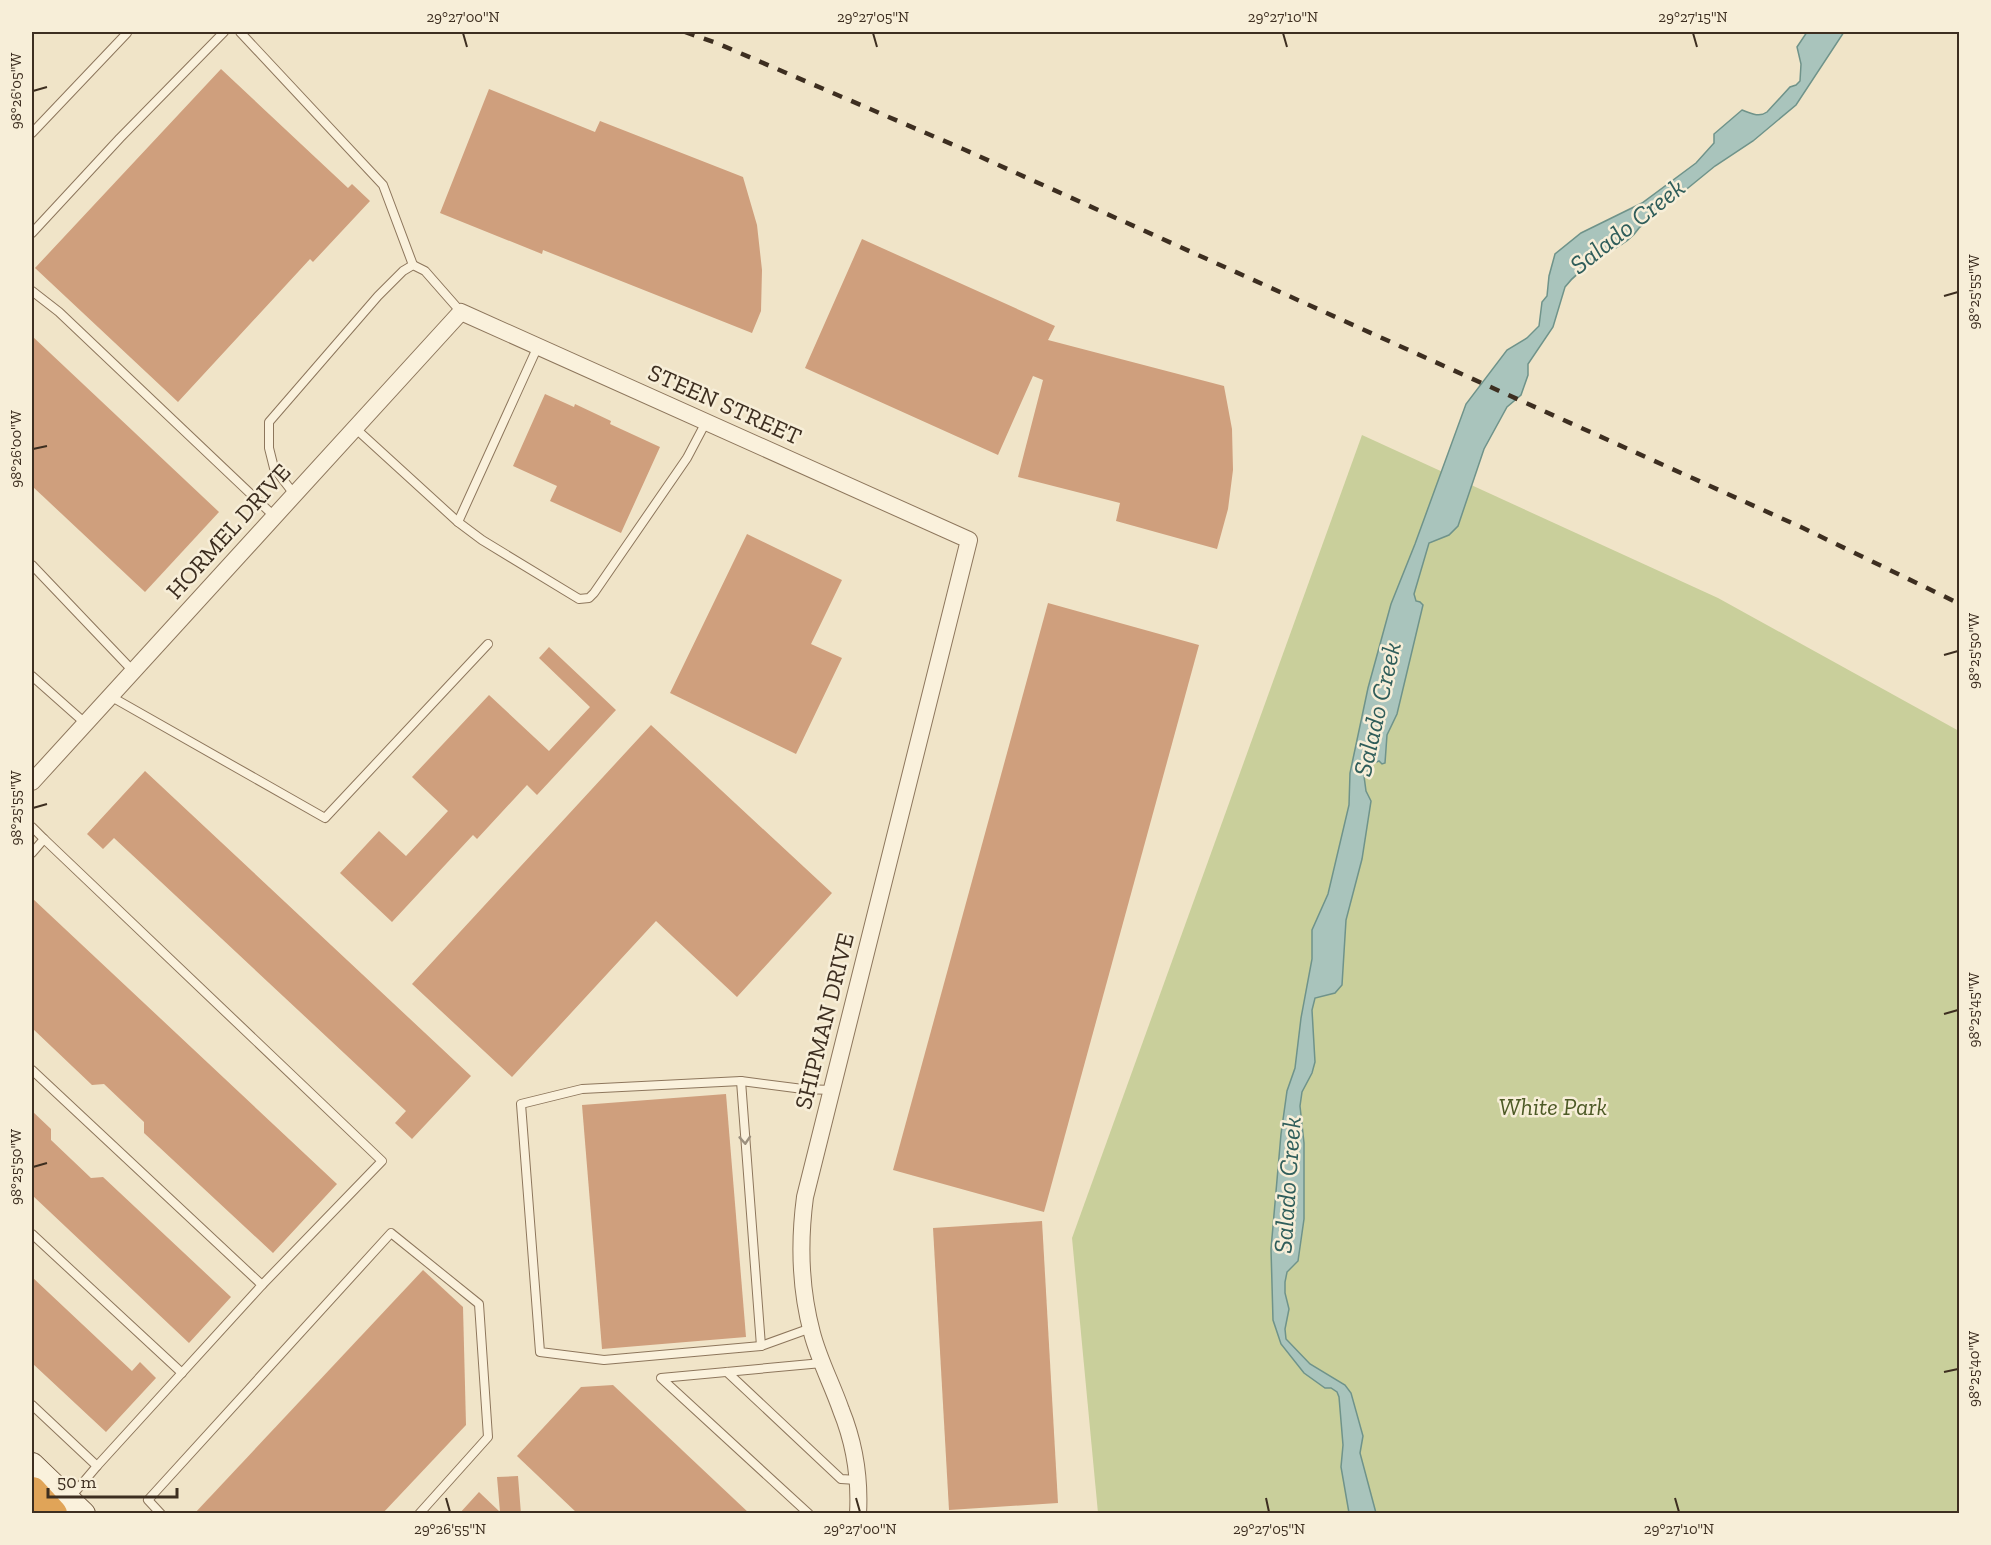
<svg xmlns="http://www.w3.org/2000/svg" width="1991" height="1545" font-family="'Zilla Slab',serif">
	<rect width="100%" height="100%" fill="#f0e4c8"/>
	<path fill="#c9cf9b" d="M1362,435L1718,598L1959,731V1513H1098L1072,1238Z"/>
	<path fill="#a9c4bc" stroke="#6f938a" stroke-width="1.5" d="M1807,32H1844L1796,105L1753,141L1715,166L1639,228C1630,242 1616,247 1602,256C1589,264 1574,275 1565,287L1553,327L1528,364V375L1521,395L1507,407L1484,449L1458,526L1449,535L1429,543L1414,594L1416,601L1420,602L1423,605L1397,714L1387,735L1385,763L1382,764L1379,761L1374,763L1364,776L1366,791L1371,801L1362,859L1346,920L1342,985L1335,993L1315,998L1312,1010L1315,1062L1312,1073L1302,1092L1300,1106L1304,1143V1219L1298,1261L1287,1272L1285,1282V1293L1289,1309L1285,1329L1286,1339L1310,1364L1345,1385L1351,1393L1363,1436L1360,1453L1376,1513H1349L1341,1467L1343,1445L1339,1397L1337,1392L1331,1388H1325L1304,1373L1281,1344L1273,1320L1271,1249L1281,1134L1287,1091L1295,1068L1301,1018L1312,959V930L1328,894L1349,805L1350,773L1368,688L1391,604L1415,544L1466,404L1507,350L1527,338L1539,326L1542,302L1547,296L1549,276L1555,254L1581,233L1642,203L1696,163L1714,143V134L1742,110C1750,113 1759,118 1767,112L1790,87L1796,85L1800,81L1801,64L1797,47Z"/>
	<g fill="#cf9f7d">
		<path d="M221,69L348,188L352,184L370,201L313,262L310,259L178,402L35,268Z"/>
		<path d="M489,89L595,132L600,121L743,177L757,225L762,270L761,311L752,333L543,250L542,254L440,213Z"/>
		<path d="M862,239L1055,326L1048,340L1224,386L1232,429L1233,470L1228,509L1217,549L1116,521L1120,503L1018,477L1043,380L1033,376L998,455L805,368Z"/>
		<path d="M32,336L219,512L145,592L32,486Z"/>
		<path d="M545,394L574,407L575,404L611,421L610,424L660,447L621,533L550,501L557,486L513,466Z"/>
		<path d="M747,534L842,580L811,644L842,658L796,754L670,693Z"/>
		<path d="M1048,603L1199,645L1044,1212L893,1170Z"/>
		<path d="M549,647L616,710L537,795L527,785L477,839L473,835L392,922L340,873L379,831L406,856L448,811L412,777L489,695L549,751L590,707L539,658Z"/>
		<path d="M651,725L832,893L737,997L656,921L512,1077L412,984Z"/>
		<path d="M145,771L471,1076L412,1139L395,1123L406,1111L114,838L103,849L87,834Z"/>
		<path d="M32,898L337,1184L273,1253L144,1133V1122L104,1084L92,1085L32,1028Z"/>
		<path d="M726,1094L746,1337L602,1349L582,1105Z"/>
		<path d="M32,1111L51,1129V1140L91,1178L103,1177L231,1297L189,1343L32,1195Z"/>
		<path d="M1042,1221L1058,1503L949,1510L933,1228Z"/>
		<path d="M423,1270L463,1307L466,1425L382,1514H194Z"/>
		<path d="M32,1277L132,1371L140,1362L156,1378L106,1432L32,1363Z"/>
		<path d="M613,1385L750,1514H578L517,1456L581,1387Z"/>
		<path d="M518,1476L521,1514H459L479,1492L500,1512L497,1477Z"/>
	</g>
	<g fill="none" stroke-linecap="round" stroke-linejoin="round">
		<g stroke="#8d765c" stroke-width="10">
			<g id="service">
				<path d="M240,32L383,185L413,265"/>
				<path d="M32,133L127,33L125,32"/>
				<path d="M32,233L120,138L224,32"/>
				<path d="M32,291L59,312L274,516"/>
				<path d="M355,428L458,522L482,540L579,599L589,598L594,593L687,458L706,422"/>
				<path d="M294,494L274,468L269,448V422L378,296L403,271L413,265L425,271L461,312"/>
				<path d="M458,522L538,346"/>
				<path d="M32,565L133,671"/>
				<path d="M32,676L85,723"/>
				<path d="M110,696L325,818L488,644"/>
				<path d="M32,827L44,839L32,853"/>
				<path d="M44,839L382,1161L262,1285"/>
				<path d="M32,1070L262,1285L97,1466L70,1498"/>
				<path d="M741,1081L761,1346"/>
				<path d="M32,1234L182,1373"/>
				<path d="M811,1328L761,1346L604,1360L540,1352L521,1104L582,1089L741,1081L803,1089L832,1090"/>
				<path d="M727,1372L841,1479L857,1480"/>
				<path d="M32,1405L97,1466"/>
				<path d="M161,1514L148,1500L391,1233L479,1304L488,1437L419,1514"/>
				<path d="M809,1514L661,1378L822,1363"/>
			</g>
		</g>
		<g stroke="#8d765c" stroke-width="18">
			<path id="minor" d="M32,782L461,312L969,540L805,1197C799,1242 800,1288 812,1333C819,1360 832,1384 841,1410C854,1442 860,1479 858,1514"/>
		</g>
		<g stroke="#6f573f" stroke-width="26">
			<path id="secondary" d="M32,1465L83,1514"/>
		</g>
		<g stroke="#5b4430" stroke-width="32">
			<path id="motorway" d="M32,1492L52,1514"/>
		</g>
		<use href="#service" stroke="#faf1dc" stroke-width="8"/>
		<use href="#minor" stroke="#faf1dc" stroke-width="16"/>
		<use href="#secondary" stroke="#faf1dc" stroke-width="24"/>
		<use href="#motorway" stroke="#e0a458" stroke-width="30"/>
		<path stroke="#3d2e20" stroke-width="4.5" stroke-dasharray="10 10" stroke-linecap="butt" d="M685,32L719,44L963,149L1300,301L1803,528L1960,604"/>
	</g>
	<defs><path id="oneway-chevron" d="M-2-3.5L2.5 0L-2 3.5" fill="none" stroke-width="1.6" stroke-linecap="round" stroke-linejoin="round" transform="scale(1.5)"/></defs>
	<use stroke="#9c907e" href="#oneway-chevron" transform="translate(745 1140) rotate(86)"/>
	<path fill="none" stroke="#3d2e20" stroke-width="2" d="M463,33L467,47M873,33L877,47M1283,33L1287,47M1693,33L1697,47M33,91L47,87M1944,296L1958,292M33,449L47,446M1944,655L1958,651M33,808L47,804M1944,1014L1958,1010M33,1167L47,1163M1944,1372L1958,1369M446,1498L450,1512M856,1498L860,1512M1266,1498L1269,1512M1675,1498L1679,1512"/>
	<g text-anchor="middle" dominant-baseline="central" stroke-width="5" stroke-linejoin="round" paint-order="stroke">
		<g font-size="24" fill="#3d2e20" stroke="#f7eed8">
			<text transform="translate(725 404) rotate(24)">STEEN STREET</text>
			<text transform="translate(228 531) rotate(-48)">HORMEL DRIVE</text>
			<text transform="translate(824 1021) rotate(-76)">SHIPMAN DRIVE</text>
		</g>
		<g font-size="24" font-style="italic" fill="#4d5a26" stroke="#f7eed8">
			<text x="1553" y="1106">White Park</text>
		</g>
		<g font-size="26" font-style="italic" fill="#2f5d5a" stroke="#f7eed8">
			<text transform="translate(1627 226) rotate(-38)">Salado Creek</text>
			<text transform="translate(1377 709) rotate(-77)">Salado Creek</text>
			<text transform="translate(1287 1185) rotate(-86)">Salado Creek</text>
		</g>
	</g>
	<rect width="1991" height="1545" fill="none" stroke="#f7eed8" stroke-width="66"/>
	<path d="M48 1488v9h129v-9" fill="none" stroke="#3d2e20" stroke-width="3"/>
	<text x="57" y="1488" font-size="18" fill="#3d2e20" stroke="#f7eed8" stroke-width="4.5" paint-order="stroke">50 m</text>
	<rect x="33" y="33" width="1925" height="1479" fill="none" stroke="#3d2e20" stroke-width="2"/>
	<g font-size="15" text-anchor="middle" fill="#3d2e20">
		<text x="463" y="22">29°27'00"N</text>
		<text x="873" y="22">29°27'05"N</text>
		<text x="1283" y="22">29°27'10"N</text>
		<text x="1693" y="22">29°27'15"N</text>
		<text transform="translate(16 91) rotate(-90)" y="5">98°26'05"W</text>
		<text transform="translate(1974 292) rotate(-90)" y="5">98°25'55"W</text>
		<text transform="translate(16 449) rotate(-90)" y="5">98°26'00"W</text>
		<text transform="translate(1974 651) rotate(-90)" y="5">98°25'50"W</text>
		<text transform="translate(16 808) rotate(-90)" y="5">98°25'55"W</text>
		<text transform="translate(1974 1010) rotate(-90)" y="5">98°25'45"W</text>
		<text transform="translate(16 1167) rotate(-90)" y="5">98°25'50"W</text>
		<text transform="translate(1974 1369) rotate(-90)" y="5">98°25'40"W</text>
		<text x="450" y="1534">29°26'55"N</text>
		<text x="860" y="1534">29°27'00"N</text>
		<text x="1269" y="1534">29°27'05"N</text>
		<text x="1679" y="1534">29°27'10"N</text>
	</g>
</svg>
